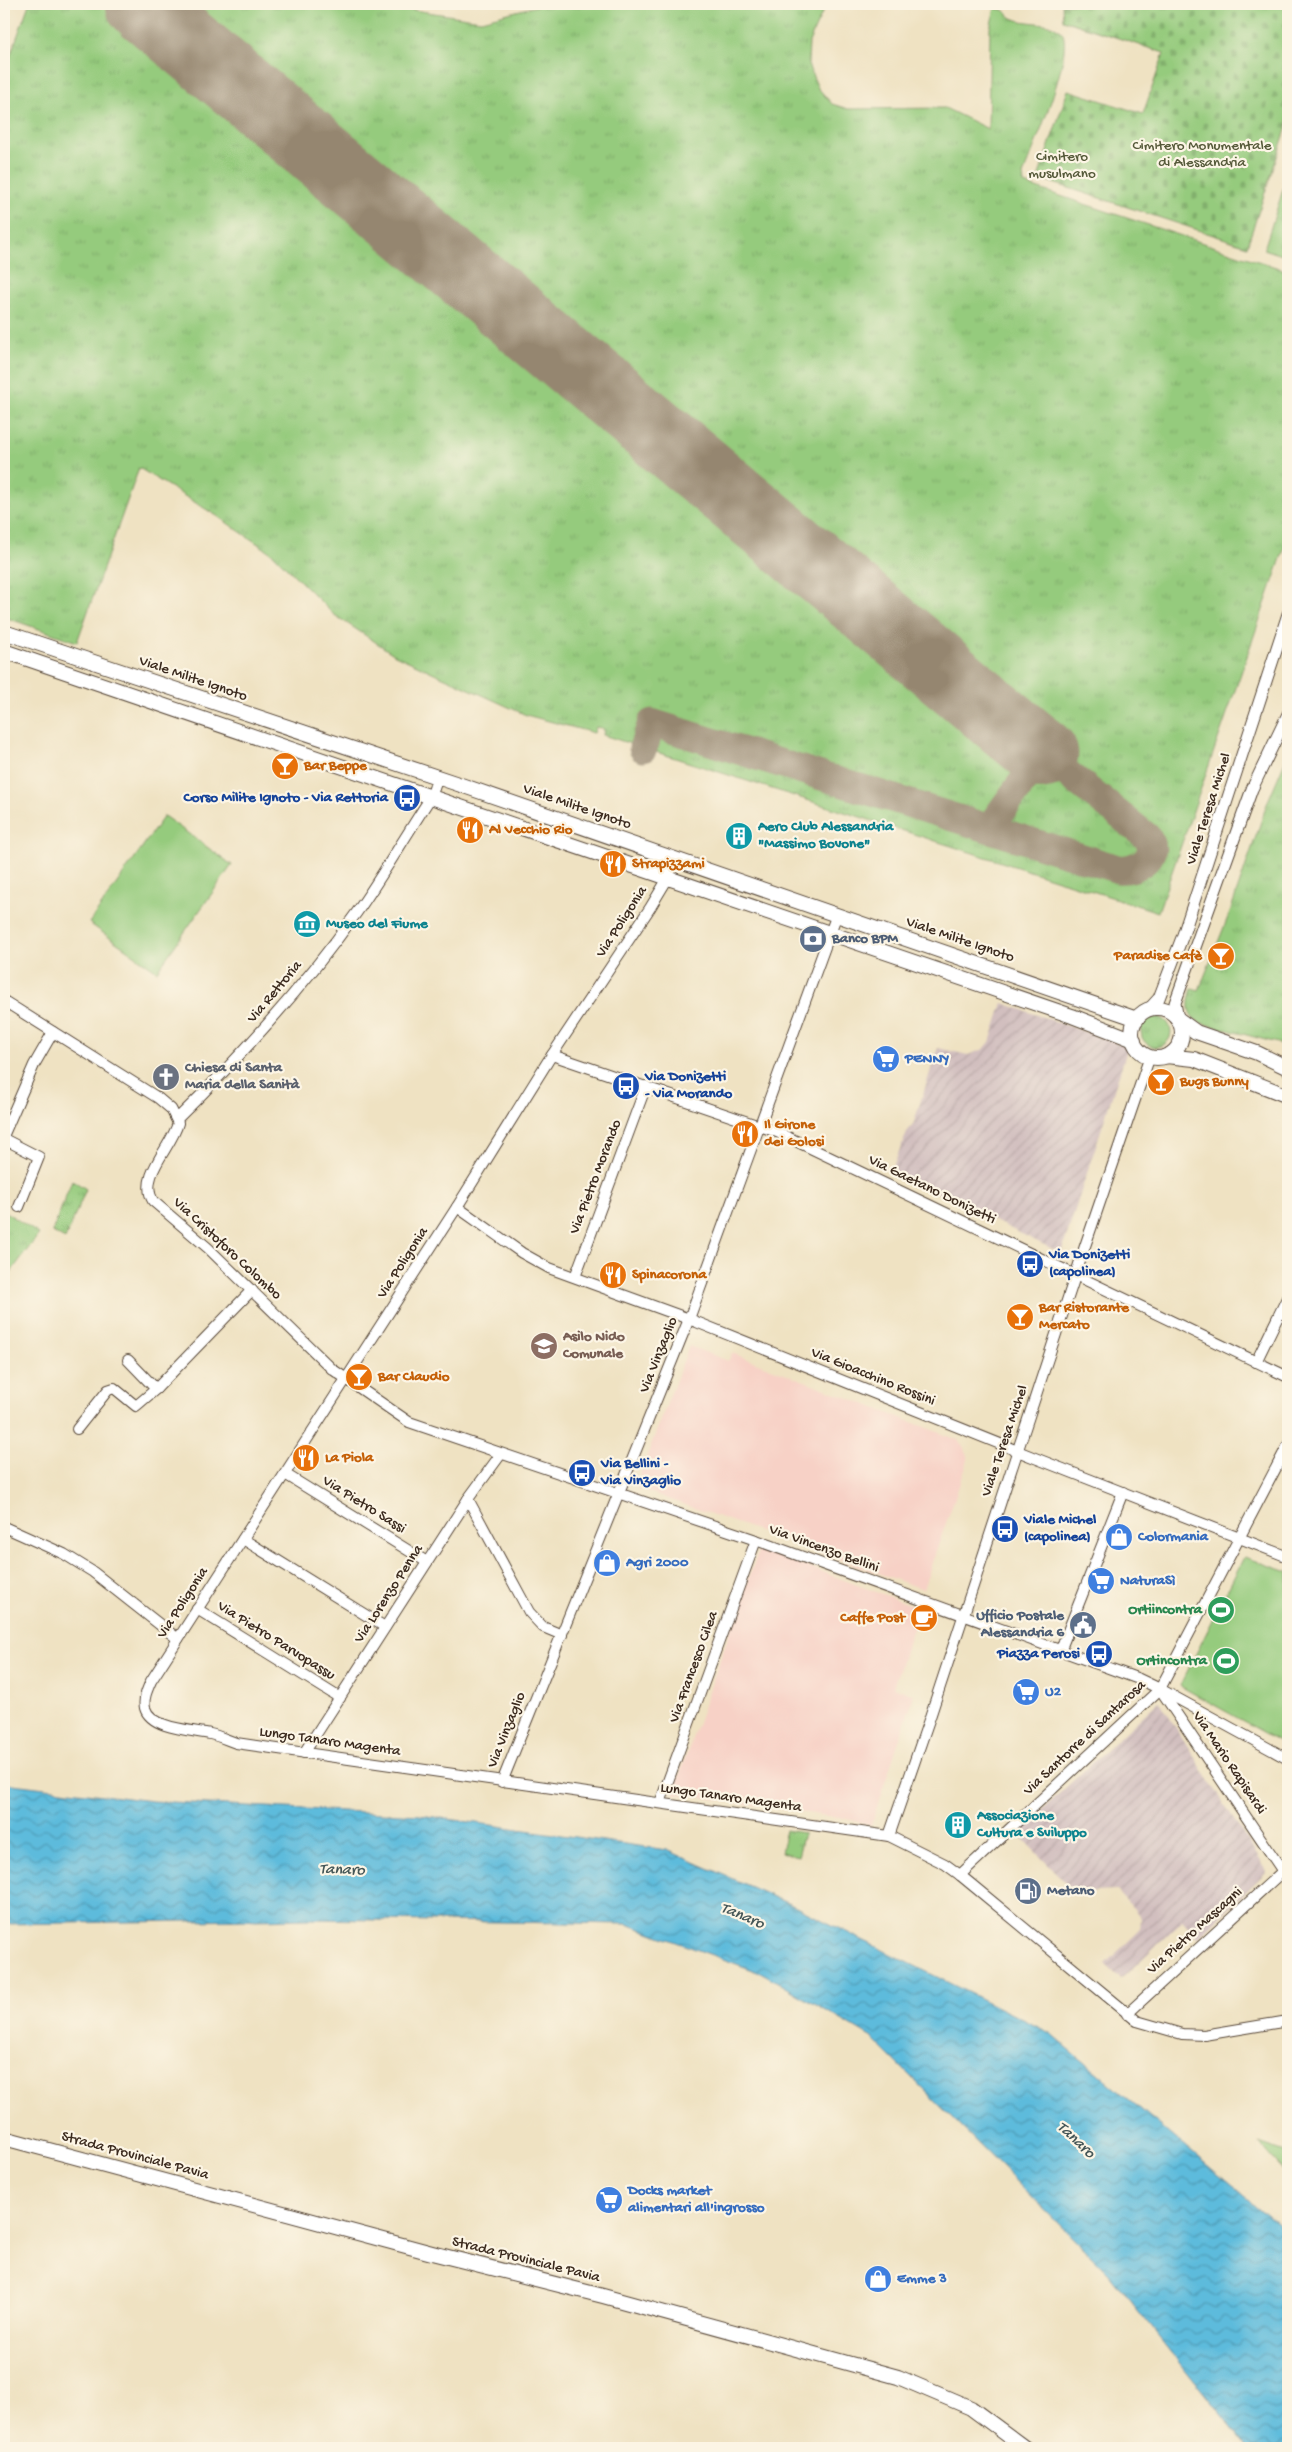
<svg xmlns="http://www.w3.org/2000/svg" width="1292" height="2452" font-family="'Gochi Hand',sans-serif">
	<defs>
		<pattern id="industrial-furrows" width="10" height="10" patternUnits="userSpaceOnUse" patternTransform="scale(1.25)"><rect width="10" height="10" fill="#d2bfbf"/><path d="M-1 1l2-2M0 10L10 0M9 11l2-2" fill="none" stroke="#b5a4a4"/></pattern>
		<pattern id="grass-tufts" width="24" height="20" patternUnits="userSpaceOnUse" patternTransform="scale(1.25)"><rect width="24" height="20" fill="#95cb7d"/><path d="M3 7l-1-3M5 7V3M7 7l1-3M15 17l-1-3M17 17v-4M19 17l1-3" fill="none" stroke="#81ae6c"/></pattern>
		<pattern id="cemetery-stones" width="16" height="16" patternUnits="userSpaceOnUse" patternTransform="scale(1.25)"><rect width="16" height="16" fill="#95cb7d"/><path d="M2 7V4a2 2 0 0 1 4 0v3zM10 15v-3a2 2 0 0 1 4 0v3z" fill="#81ae6c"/></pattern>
		<pattern id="water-waves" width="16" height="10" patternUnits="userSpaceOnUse" patternTransform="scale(1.25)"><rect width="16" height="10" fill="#5dbbdc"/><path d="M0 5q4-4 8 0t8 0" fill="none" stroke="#4e98b2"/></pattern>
	</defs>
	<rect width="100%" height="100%" fill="#fcf5e5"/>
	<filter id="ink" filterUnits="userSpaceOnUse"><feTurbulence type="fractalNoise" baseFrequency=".02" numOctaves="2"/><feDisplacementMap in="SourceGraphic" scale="10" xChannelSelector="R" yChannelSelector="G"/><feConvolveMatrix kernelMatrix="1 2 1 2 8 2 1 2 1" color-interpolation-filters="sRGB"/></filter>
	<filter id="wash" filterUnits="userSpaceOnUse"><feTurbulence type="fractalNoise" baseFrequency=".0096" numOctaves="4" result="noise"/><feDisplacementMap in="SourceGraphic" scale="20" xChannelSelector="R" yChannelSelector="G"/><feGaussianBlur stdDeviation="1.12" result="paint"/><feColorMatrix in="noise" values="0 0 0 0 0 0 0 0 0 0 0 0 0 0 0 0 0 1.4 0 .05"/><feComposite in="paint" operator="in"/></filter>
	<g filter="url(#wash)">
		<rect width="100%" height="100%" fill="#efe2c2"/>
		<g fill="#f7d1c6">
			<path d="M689,1346L728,1361L732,1353L958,1440L965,1449L968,1460L923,1589L635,1487Z"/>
			<path d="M759,1549L920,1608L893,1687L914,1695L871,1825L848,1819L673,1793Z"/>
		</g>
		<g fill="url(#industrial-furrows)">
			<path d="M1003,1003L1128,1047L1061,1253L891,1171L907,1132L913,1125L938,1048L968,1055L984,1049L990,1042Z"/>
			<path d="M1159,1701L1267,1871L1198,1938L1182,1921L1121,1979L1105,1964L1140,1930L1141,1918L1135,1910L1117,1891L1076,1893L1017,1833Z"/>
		</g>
		<g fill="url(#grass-tufts)" stroke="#687a4e">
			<path d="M29,4H373L481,20L544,4H826L809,42L808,65L818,88L832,104L848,109L945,108L988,129L990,28L995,8L1004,10C1007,12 1008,16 1012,18C1026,25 1046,20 1060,30C1079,44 1031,153 1023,175L1024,184L1288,271V538L1158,912L603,735L604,729L596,727L594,733L526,715L395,655L333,614L273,554L217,516L139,468L77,642L4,617V83L7,65Z"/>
			<path d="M1288,174V257L1264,249Z"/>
			<path d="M1288,754V1050L1277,1043L1201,1023C1185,1016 1188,1002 1192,988L1199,990L1230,912L1268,801Z"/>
			<circle cx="1156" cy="1032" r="15"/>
			<path d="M72,1180L86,1189L65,1239L52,1232Z"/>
			<path d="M4,1211L39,1234L5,1280L4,1275Z"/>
			<path d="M786,1830L804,1833L798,1856L781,1852Z"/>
			<path d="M1259,2143L1288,2153V2175Z"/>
		</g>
		<path fill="url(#cemetery-stones)" stroke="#687a4e" d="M1062,4H1288V124L1247,246L1038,178L1068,90L1143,114L1164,53L1063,20Z"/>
		<g fill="#95cb7d" stroke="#687a4e">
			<path d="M164,816L232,865L157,971L89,923Z"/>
			<path d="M1244,1557L1288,1572V1746L1180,1686Z"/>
		</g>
		<path fill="url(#water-waves)" stroke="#4c727d" d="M4,1783L152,1801L420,1815L667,1850L794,1906L1050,2033L1288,2233V2448H1248L1109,2274L872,2038L764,1974L627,1924L310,1919L4,1924Z"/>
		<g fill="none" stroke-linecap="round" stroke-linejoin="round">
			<path stroke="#958670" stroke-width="29" d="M643,748L652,723L1118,869C1136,872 1164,854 1146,836L1043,754L990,827"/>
			<path stroke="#958670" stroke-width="71" d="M141,4L1043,754"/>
		</g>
	</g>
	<g filter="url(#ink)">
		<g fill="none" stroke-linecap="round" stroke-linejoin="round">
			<g stroke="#564637" stroke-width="12">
				<g id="minor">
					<path d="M674,858L668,878L650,908L548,1061L457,1207L151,1681C147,1690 143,1699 145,1708C151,1729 192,1730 210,1734C219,1736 227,1740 236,1743L889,1836L945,1864L960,1875L1137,2021L1182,2034L1204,2035L1288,2021"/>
					<path d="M4,1001L158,1098L171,1109L178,1123C172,1147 138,1176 153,1201L208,1248L332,1369L409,1422L756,1540L1139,1679L1160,1689L1288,1759"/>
					<path d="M552,1055L777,1132L1288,1377"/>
					<path d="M177,1119C242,1055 304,987 357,912C383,875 406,835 431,797L438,777"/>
					<path d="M4,1134L34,1065L53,1032"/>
					<path d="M4,1139L39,1157L19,1207"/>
					<path d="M457,1207L522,1253L549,1268L689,1319L1035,1458L1288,1557"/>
					<path d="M575,1277L646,1086"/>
					<path d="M128,1360L156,1389L252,1290"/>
					<path d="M1256,1362L1288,1296"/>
					<path d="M77,1429L108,1390L114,1388L136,1406L156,1389"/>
					<path d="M285,1474L427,1562"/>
					<path d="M468,1499L529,1612L543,1627L562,1635"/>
					<path d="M4,1527L64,1554L93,1572L178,1639"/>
					<path d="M243,1539L385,1627"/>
					<path d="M197,1609L340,1698"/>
					<path d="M1060,1651L1123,1492"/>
					<path d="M1162,1692L1288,1879"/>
					<path d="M304,1753L468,1499L501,1454"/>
					<path d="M502,1782L689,1319L837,914"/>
					<path d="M660,1803L756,1540"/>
					<path d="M889,1836L930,1717L1084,1249L1150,1056"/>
					<path d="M960,1875L1160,1689L1288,1445"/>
					<path d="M1127,2014L1283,1871"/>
				</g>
			</g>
			<g stroke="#564637" stroke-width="13">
				<g id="tertiary">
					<path d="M1149,1009L1159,998L1183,935L1288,614"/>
					<path d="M1178,1019L1175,1003L1252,789L1288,714"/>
				</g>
			</g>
			<g stroke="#564637" stroke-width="16">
				<g id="secondary">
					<path d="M4,632L461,785L1137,1019"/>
					<path d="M4,651L1072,1016L1134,1040"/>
					<circle cx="1157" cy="1033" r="25"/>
					<path d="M1178,1019L1196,1032L1257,1053L1288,1068"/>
					<path d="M1166,1056L1194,1059L1288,1096"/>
					<path d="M4,2138L432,2253L603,2296L898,2377L971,2408L1025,2448"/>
				</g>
			</g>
			<use href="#minor" stroke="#fff" stroke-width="10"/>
			<use href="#tertiary" stroke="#fff" stroke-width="11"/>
			<use href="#secondary" stroke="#fff" stroke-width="14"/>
		</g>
	</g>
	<defs>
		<g id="bar-disc" transform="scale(1.4375)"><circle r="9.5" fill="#e8710a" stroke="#fcf5e5"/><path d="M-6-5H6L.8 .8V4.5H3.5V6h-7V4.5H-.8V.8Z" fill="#fff"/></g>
		<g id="bus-disc" transform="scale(1.4375)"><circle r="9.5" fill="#1a4fb4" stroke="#fcf5e5"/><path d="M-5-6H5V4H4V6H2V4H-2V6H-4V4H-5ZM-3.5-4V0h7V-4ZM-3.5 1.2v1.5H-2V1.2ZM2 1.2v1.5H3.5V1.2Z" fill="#fff"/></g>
		<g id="restaurant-disc" transform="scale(1.4375)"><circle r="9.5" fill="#e8710a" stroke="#fcf5e5"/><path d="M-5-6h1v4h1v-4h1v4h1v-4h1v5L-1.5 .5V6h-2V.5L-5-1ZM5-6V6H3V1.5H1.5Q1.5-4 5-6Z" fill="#fff"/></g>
		<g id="building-disc" transform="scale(1.4375)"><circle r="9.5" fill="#0f9aa8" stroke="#fcf5e5"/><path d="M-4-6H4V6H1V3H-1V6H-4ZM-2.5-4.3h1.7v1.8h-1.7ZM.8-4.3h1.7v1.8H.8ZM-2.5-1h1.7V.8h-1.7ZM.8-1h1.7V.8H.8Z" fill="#fff"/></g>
		<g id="museum-disc" transform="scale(1.4375)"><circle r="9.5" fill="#0f9aa8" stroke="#fcf5e5"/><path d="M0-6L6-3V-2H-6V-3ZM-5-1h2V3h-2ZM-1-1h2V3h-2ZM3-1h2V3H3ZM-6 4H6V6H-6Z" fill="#fff"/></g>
		<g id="bank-disc" transform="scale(1.4375)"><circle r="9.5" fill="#5c6f8a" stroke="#fcf5e5"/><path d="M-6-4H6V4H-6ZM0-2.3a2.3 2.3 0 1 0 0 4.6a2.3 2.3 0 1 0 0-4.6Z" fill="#fff"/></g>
		<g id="supermarket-disc" transform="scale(1.4375)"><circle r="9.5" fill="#3f7fe0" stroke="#fcf5e5"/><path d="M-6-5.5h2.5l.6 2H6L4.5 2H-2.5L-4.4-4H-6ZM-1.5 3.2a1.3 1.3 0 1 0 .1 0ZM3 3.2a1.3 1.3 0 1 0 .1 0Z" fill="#fff"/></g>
		<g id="church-disc" transform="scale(1.4375)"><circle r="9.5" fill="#6b7280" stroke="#fcf5e5"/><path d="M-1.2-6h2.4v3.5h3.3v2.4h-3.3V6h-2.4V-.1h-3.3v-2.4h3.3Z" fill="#fff"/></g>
		<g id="school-disc" transform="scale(1.4375)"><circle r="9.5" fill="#8d6e63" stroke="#fcf5e5"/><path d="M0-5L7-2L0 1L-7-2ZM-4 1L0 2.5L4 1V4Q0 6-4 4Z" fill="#fff"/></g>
		<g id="shop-disc" transform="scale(1.4375)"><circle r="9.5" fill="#3f7fe0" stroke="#fcf5e5"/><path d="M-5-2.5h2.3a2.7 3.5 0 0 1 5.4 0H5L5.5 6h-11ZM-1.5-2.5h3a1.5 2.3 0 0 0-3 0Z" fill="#fff"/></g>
		<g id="stadium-disc" transform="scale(1.4375)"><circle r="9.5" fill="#2e9e5b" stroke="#fcf5e5"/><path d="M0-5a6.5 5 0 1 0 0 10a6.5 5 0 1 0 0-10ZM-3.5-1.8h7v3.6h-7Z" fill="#fff"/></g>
		<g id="cafe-disc" transform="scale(1.4375)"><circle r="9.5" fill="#e8710a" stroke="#fcf5e5"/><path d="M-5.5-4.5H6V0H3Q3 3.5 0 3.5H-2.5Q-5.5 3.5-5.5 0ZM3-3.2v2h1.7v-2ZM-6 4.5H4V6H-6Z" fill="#fff"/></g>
		<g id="civic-disc" transform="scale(1.4375)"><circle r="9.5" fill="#5c6f8a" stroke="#fcf5e5"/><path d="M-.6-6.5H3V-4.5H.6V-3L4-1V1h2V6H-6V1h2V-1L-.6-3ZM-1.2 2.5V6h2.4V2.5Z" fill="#fff"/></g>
		<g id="fuel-disc" transform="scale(1.4375)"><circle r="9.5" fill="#5c6f8a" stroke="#fcf5e5"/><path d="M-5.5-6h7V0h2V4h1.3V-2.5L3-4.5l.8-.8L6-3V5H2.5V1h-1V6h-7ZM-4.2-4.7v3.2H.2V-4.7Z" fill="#fff"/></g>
	</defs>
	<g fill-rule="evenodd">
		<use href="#bar-disc" x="285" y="766"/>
		<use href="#bus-disc" x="407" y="798"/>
		<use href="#restaurant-disc" x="470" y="830"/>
		<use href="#building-disc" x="739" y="836"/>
		<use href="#restaurant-disc" x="613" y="864"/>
		<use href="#museum-disc" x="307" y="924"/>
		<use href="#bank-disc" x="813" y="939"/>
		<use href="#bar-disc" x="1221" y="956"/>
		<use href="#supermarket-disc" x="886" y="1059"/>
		<use href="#church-disc" x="166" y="1077"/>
		<use href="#bar-disc" x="1161" y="1082"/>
		<use href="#bus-disc" x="626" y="1086"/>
		<use href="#restaurant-disc" x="745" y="1134"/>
		<use href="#bus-disc" x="1030" y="1264"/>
		<use href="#restaurant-disc" x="613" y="1275"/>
		<use href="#bar-disc" x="1020" y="1317"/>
		<use href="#school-disc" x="544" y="1346"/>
		<use href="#bar-disc" x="359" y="1377"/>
		<use href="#restaurant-disc" x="306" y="1458"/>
		<use href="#bus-disc" x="582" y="1473"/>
		<use href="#bus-disc" x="1005" y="1529"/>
		<use href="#shop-disc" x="1119" y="1537"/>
		<use href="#shop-disc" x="607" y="1563"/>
		<use href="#supermarket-disc" x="1101" y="1581"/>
		<use href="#stadium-disc" x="1221" y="1610"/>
		<use href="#cafe-disc" x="924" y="1618"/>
		<use href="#civic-disc" x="1083" y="1625"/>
		<use href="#bus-disc" x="1099" y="1654"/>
		<use href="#stadium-disc" x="1226" y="1661"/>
		<use href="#supermarket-disc" x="1026" y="1692"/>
		<use href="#building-disc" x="958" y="1825"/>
		<use href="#fuel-disc" x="1028" y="1891"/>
		<use href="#supermarket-disc" x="609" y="2200"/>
		<use href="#shop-disc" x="878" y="2279"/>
	</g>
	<g text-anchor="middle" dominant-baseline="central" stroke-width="4.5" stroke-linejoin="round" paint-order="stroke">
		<g font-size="15" fill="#565a3a" stroke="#fcf5e5">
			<text x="1202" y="146">Cimitero Monumentale<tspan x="1202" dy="17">di Alessandria</tspan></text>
			<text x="1062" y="157">Cimitero<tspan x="1062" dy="17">musulmano</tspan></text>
		</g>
		<g font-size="15" fill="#3b2a1e" stroke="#fcf5e5">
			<text transform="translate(193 679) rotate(19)">Viale Milite Ignoto</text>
			<text transform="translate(577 807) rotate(19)">Viale Milite Ignoto</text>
			<text transform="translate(1209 809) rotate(-72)">Viale Teresa Michel</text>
			<text transform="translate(622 922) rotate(-57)">Via Poligonia</text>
			<text transform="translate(960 940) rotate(19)">Viale Milite Ignoto</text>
			<text transform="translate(275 992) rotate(-50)">Via Rettoria</text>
			<text transform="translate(596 1177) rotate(-69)">Via Pietro Morando</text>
			<text transform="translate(932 1190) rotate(26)">Via Gaetano Donizetti</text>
			<text transform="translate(227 1249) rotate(43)">Via Cristoforo Colombo</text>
			<text transform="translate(403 1263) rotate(-57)">Via Poligonia</text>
			<text transform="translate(659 1355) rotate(-68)">Via Vinzaglio</text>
			<text transform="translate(873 1377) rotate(22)">Via Gioacchino Rossini</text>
			<text transform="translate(1005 1441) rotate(-71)">Viale Teresa Michel</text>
			<text transform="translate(364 1505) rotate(32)">Via Pietro Sassi</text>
			<text transform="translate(824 1549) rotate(20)">Via Vincenzo Bellini</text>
			<text transform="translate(389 1594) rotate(-57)">Via Lorenzo Penna</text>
			<text transform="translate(183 1603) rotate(-57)">Via Poligonia</text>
			<text transform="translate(276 1641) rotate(32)">Via Pietro Parvopassu</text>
			<text transform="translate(694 1667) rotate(-70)">Via Francesco Cilea</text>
			<text transform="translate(507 1730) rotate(-68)">Via Vinzaglio</text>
			<text transform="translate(1085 1738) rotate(-43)">Via Santorre di Santarosa</text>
			<text transform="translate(330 1742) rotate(8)">Lungo Tanaro Magenta</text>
			<text transform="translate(1229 1763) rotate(56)">Via Mario Rapisardi</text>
			<text transform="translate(731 1798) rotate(8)">Lungo Tanaro Magenta</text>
			<text transform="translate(1195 1931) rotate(-42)">Via Pietro Mascagni</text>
			<text transform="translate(135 2156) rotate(15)">Strada Provinciale Pavia</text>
			<text transform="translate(526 2260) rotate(14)">Strada Provinciale Pavia</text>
		</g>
		<g font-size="15" font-weight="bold" fill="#c56008" stroke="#fcf5e5" text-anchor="start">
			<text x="304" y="766">Bar Beppe</text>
			<text x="489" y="830">Al Vecchio Rio</text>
			<text x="632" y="864">Strapizzami</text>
			<text x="1202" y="956" text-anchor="end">Paradise Cafè</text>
			<text x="1180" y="1082">Bugs Bunny</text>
			<text x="764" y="1125">Il Girone<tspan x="764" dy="17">dei Golosi</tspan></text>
			<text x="632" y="1275">Spinacorona</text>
			<text x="1039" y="1308">Bar Ristorante<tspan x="1039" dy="17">Mercato</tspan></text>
			<text x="378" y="1377">Bar Claudio</text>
			<text x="325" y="1458">La Piola</text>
			<text x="905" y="1618" text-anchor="end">Caffe Post</text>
		</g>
		<g font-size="15" font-weight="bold" fill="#164399" stroke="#fcf5e5" text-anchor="start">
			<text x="388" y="798" text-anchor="end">Corso Milite Ignoto - Via Rettoria</text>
			<text x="645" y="1077">Via Donizetti<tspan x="645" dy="17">- Via Morando</tspan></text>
			<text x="1049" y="1255">Via Donizetti<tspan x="1049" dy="17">(capolinea)</tspan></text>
			<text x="601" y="1464">Via Bellini -<tspan x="601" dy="17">Via Vinzaglio</tspan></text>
			<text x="1024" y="1520">Viale Michel<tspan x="1024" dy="17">(capolinea)</tspan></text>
			<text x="1080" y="1654" text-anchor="end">Piazza Perosi</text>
		</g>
		<g font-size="15" font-weight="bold" fill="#0d838f" stroke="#fcf5e5" text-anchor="start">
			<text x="758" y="827">Aero Club Alessandria<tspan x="758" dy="17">"Massimo Bovone"</tspan></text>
			<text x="326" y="924">Museo del Fiume</text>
			<text x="977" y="1816">Associazione<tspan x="977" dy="17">Cultura e Sviluppo</tspan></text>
		</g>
		<g font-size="15" font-weight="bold" fill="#4e5e75" stroke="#fcf5e5" text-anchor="start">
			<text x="832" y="939">Banco BPM</text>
			<text x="1064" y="1616" text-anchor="end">Ufficio Postale<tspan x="1064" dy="17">Alessandria 6</tspan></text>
			<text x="1047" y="1891">Metano</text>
		</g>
		<g font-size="15" font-weight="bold" fill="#366cbe" stroke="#fcf5e5" text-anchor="start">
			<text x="905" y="1059">PENNY</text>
			<text x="1138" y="1537">Colormania</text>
			<text x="626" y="1563">Agri 2000</text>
			<text x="1120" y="1581">NaturaSì</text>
			<text x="1045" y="1692">U2</text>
			<text x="628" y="2191">Docks market<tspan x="628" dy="17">alimentari all'ingrosso</tspan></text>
			<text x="897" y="2279">Emme 3</text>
		</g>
		<g font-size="15" font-weight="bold" fill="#5b616d" stroke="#fcf5e5" text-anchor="start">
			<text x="185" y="1068">Chiesa di Santa<tspan x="185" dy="17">Maria della Sanità</tspan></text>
		</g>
		<g font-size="15" font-weight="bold" fill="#785e54" stroke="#fcf5e5" text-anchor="start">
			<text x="563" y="1337">Asilo Nido<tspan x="563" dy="17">Comunale</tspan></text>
		</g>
		<g font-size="15" font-weight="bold" fill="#27864d" stroke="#fcf5e5" text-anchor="end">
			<text x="1202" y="1610">Ortiincontra</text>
			<text x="1207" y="1661">Ortincontra</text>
		</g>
		<g font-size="16" font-style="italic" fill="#455657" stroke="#fcf5e5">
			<text transform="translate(342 1871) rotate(2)">Tanaro</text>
			<text transform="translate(742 1917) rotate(23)">Tanaro</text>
			<text transform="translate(1075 2141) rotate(43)">Tanaro</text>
		</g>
	</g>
	<rect width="1292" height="2452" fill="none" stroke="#fcf5e5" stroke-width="20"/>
</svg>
